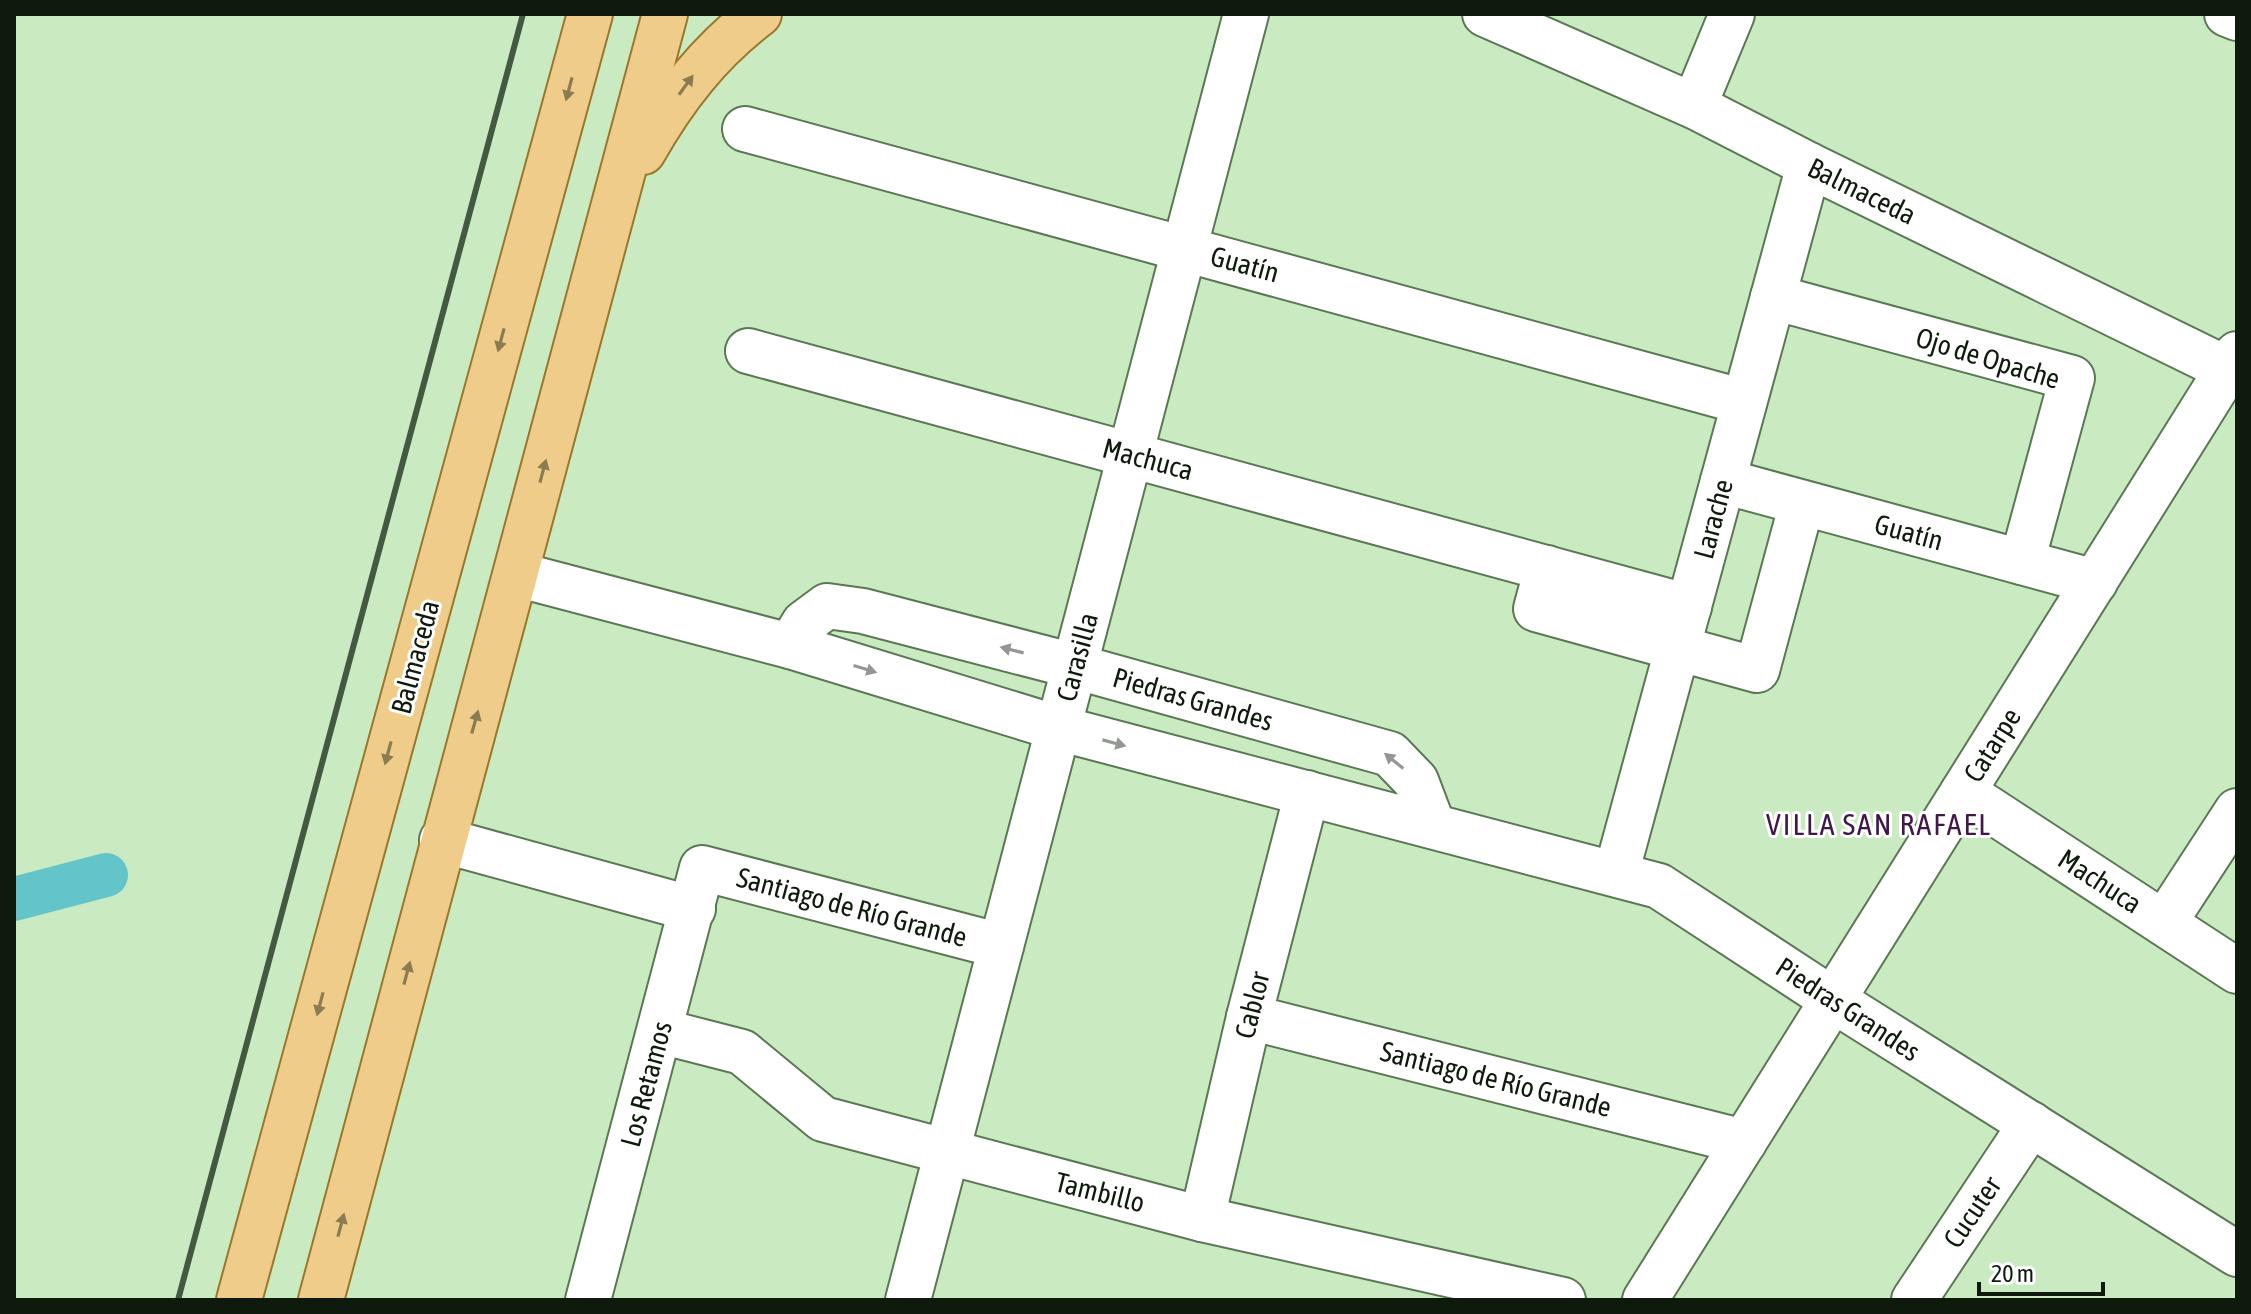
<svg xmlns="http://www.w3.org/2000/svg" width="2251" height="1314" font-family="'Asap Condensed',sans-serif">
	<rect width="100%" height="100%" fill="#caebc2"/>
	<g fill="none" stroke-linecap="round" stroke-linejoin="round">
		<path stroke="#63c5ca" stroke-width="44" d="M14,899L106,875"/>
		<g stroke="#5a7853" stroke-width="48">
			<g id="minor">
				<path d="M2227,14L2237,18"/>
				<path d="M1694,106L1732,14"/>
				<path d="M745,129L1744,402"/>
				<path d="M1773,297L2072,378L2022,562"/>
				<path d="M748,351L1689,607"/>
				<path d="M1723,481L2095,582"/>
				<path d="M1547,568L1536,609L1757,670L1802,503"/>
				<path d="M516,574L790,646L1058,728L1659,886L1833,1000L2237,1254"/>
				<path d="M790,646L804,623L827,606L863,611L1074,666L1390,754L1416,781L1433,826"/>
				<path d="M1963,792L2237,971"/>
				<path d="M442,840L693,909"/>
				<path d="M1616,874L1809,165"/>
				<path d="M2164,923L2237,811"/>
				<path d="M1249,1017L1744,1142"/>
				<path d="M660,1031L742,1052L823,1119L1202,1219L1563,1300"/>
				<path d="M1202,1219L1249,1017L1307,793"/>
				<path d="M588,1300L702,868L1001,946"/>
				<path d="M908,1300L1246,14"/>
				<path d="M1645,1300L2237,354"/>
				<path d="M1914,1300L2031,1124"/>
			</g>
		</g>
		<g stroke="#5a7853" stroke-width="48">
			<path id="secondary" d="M1485,14L1694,106L1809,165L2237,374"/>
		</g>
		<g stroke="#99782b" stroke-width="48">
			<g id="primary">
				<path d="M643,152C674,97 709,52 759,14"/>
				<path d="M239,1300L590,14"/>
				<path d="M321,1300L665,14"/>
			</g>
		</g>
		<use href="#minor" stroke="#fff" stroke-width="44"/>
		<use href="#secondary" stroke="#fff" stroke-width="44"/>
		<use href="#primary" stroke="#efcc89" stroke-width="44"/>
		<path stroke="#455842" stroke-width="6" d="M178,1300L523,14"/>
	</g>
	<defs><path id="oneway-solid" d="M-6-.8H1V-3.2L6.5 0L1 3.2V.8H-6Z" transform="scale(2)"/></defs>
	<g fill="#8a7c51">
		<use href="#oneway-solid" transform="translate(686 85) rotate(-54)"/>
		<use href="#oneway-solid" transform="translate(569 89) rotate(105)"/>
		<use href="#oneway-solid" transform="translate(501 340) rotate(105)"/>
		<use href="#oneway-solid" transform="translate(543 471) rotate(-75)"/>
		<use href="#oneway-solid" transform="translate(475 722) rotate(-74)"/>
		<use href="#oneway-solid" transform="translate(388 753) rotate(105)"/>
		<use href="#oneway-solid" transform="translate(407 973) rotate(-75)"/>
		<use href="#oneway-solid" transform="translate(320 1004) rotate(105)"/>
		<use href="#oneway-solid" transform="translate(341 1225) rotate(-75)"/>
	</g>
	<g fill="#939892">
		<use href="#oneway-solid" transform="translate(1012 650) rotate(-166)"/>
		<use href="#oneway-solid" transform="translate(865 669) rotate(17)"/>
		<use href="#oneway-solid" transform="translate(1114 743) rotate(15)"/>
		<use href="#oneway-solid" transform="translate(1394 761) rotate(-141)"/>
	</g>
	<g text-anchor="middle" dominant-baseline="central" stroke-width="6" stroke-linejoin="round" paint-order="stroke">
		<g font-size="28" fill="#0e1a0c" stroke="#fff">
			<text transform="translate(1862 191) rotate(26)">Balmaceda</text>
			<text transform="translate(1245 264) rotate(15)">Guatín</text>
			<text transform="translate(1988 358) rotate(17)">Ojo de Opache</text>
			<text transform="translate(1148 459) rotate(15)">Machuca</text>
			<text transform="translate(1713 519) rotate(-75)">Larache</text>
			<text transform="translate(1909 532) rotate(15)">Guatín</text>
			<text transform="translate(415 657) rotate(-75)">Balmaceda</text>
			<text transform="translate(1077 657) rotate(-75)">Carasilla</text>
			<text transform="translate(1193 699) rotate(16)">Piedras Grandes</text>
			<text transform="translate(1992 745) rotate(-58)">Catarpe</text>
			<text transform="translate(2100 881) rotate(33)">Machuca</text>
			<text transform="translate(852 907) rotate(15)">Santiago de Río Grande</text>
			<text transform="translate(1252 1005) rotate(-76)">Cablor</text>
			<text transform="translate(1848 1009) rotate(33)">Piedras Grandes</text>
			<text transform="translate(1496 1079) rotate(14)">Santiago de Río Grande</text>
			<text transform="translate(646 1084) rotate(-75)">Los Retamos</text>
			<text transform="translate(1100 1192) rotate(14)">Tambillo</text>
			<text transform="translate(1972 1212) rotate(-56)">Cucuter</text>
		</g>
		<g font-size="30" letter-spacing="2" fill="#41174b" stroke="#fff">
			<text x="1879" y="824">VILLA SAN RAFAEL</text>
		</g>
	</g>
	<rect width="2251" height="1314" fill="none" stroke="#0e1a0c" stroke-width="32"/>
	<path d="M1979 1282v12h124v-12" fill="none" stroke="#0e1a0c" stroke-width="4"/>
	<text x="1991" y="1282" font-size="24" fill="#0e1a0c" stroke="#ffffff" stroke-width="6" paint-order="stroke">20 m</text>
</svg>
